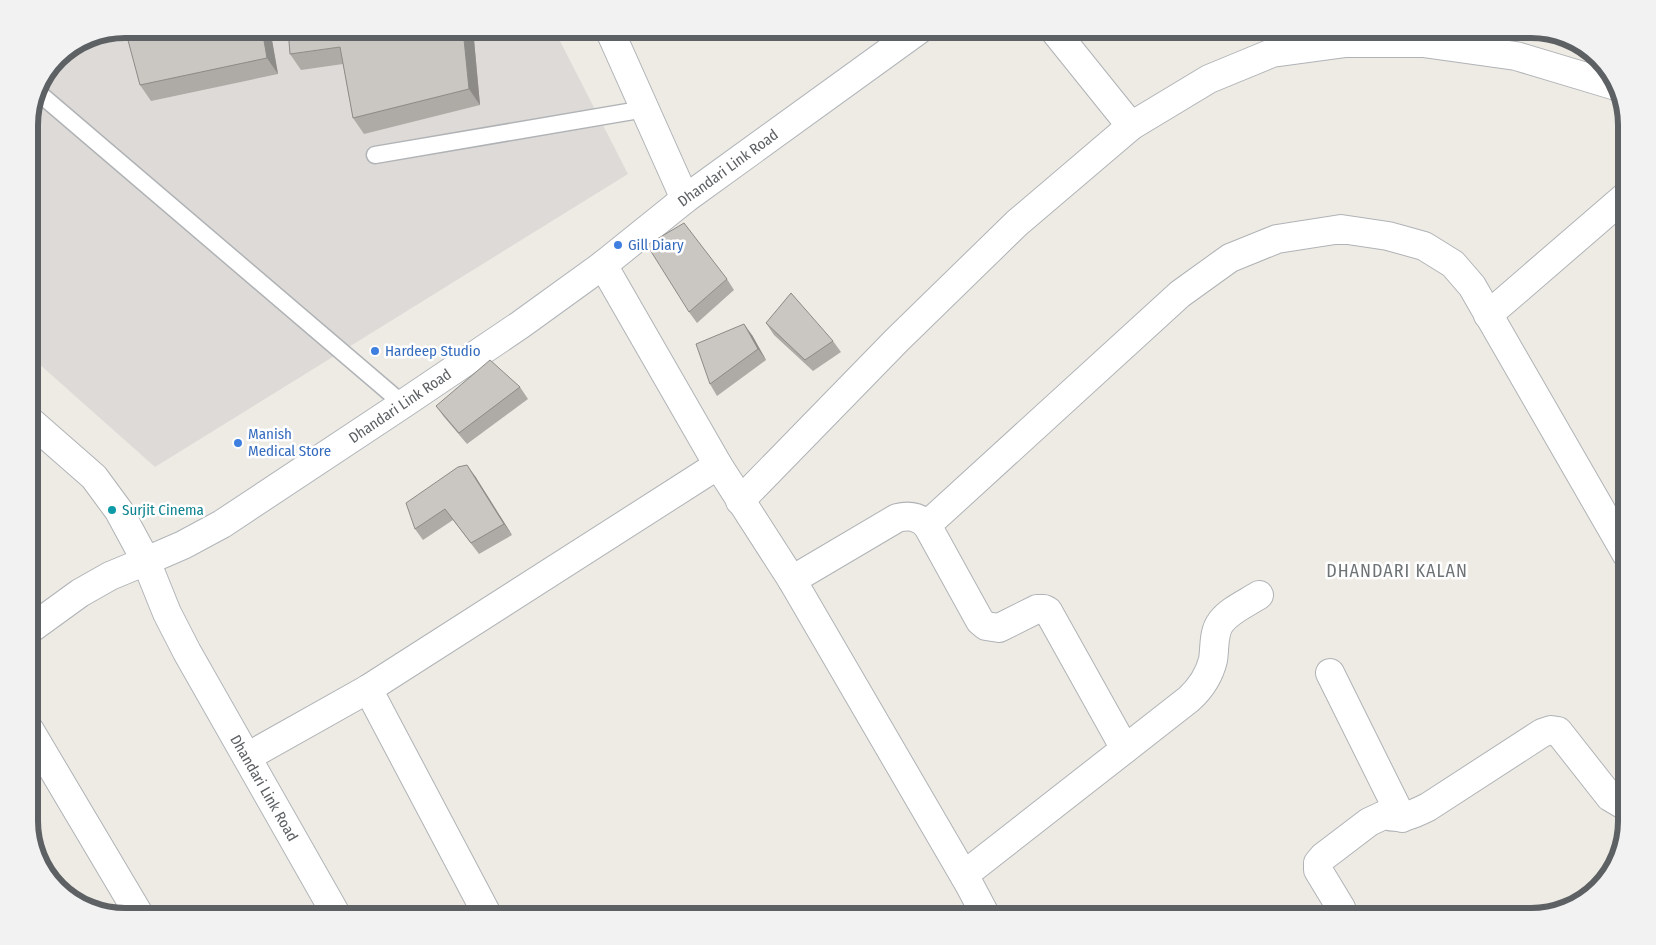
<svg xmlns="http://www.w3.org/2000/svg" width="1656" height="945" font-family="'Fira Sans Condensed',sans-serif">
	<rect width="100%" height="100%" fill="#eeebe5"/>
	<path fill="#dddad7" d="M125,29H558L559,39L628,174L155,467L29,355V119L57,57L88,36Z"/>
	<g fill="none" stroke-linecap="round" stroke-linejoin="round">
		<g stroke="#b0b3b6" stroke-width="19">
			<g id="lane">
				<path d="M40,94L403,404"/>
				<path d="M375,155L645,109"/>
			</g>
		</g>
		<g stroke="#b0b3b6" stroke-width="30">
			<g id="street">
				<path d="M609,29L685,199"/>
				<path d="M1053,29L1131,126"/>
				<path d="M603,265L718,465"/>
				<path d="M1488,315L1627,195"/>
				<path d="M29,420L94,477L119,511L146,561L110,576L80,593L29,630"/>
				<path d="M740,501L897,340L1017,223L1131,126L1209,79L1272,53L1346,43H1423L1516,56L1616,86"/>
				<path d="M792,580L897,518C909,515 918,516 927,525"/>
				<path d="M1330,673L1402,818"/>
				<path d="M368,689L488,916"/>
				<path d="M29,729L140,916"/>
				<path d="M1125,749L1048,611L1044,609H1037L999,628L986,626L980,621L927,525L1180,294L1230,258L1277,239L1341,229L1388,236L1424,246L1453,264L1472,286L1627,555"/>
				<path d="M247,757L368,689L718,465L792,580L969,884L986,916"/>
				<path d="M964,875L1189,699C1201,688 1209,676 1213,660C1215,648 1213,632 1221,622C1230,610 1247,603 1259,595"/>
				<path d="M1344,916L1341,908L1318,870V863L1323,857L1369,822L1384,815C1402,820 1412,815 1428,807L1542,733L1551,730L1558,731L1610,797L1627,807"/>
			</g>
		</g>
		<g stroke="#b1b5b9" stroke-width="30">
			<path id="secondary" d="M337,916L187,652L167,613L146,561L183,545L222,524L403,404L520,325L603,265L685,199L920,29"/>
		</g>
		<use href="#lane" stroke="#fff" stroke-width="16"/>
		<use href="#street" stroke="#fff" stroke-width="28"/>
		<use href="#secondary" stroke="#fff" stroke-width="28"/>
	</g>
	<g fill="#aeaaa6">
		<path d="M270,29L278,74L151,101L140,85Z"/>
		<path d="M473,29L480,105L364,134L353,118L343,64L301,70L290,54Z"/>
		<path d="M727,279L734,290L697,323L689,312Z"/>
		<path d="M766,323L833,341L841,352L813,371L774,335Z"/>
		<path d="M752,335L766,360L717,396L710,384Z"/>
		<path d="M520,387L528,399L467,444L444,417L436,406Z"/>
		<path d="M475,476L512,535L479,554L453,520L423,540L415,529Z"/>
	</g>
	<g fill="#8d8b87">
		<path d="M262,29H270L278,74L267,58Z"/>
		<path d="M463,29H473L480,105L469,89Z"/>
		<path d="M744,324L752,335L766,360L758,349Z"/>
		<path d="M467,465L475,476L512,535L504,524Z"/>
	</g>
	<g fill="#cac6c1" stroke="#8d8b87">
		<path d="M125,29H262L267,58L140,85Z"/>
		<path d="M288,29H463L469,89L353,118L340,47L290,54Z"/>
		<path d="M684,223L727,279L689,312L647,245Z"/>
		<path d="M791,293L833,341L805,360L766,323Z"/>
		<path d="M744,324L758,349L710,384L696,344Z"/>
		<path d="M490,360L520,387L459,433L436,406Z"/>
		<path d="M467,465L504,524L471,543L445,509L415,529L406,503L458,467Z"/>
	</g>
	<g fill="#3f7fe0" stroke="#fff" stroke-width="2">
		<circle cx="618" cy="245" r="5"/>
		<circle cx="375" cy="351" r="5"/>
		<circle cx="238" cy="443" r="5"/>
	</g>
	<circle fill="#0f9aa8" stroke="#fff" stroke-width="2" cx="112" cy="510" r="5"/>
	<g text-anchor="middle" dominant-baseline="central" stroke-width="5" stroke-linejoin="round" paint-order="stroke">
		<g font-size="15" fill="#5d6164" stroke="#fff">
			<text transform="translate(728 168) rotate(-36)">Dhandari Link Road</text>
			<text transform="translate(400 406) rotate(-34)">Dhandari Link Road</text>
			<text transform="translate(264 788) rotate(60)">Dhandari Link Road</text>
		</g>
		<g font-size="15" fill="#366cbe" stroke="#fff" text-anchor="start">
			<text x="628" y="245">Gill Diary</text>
			<text x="385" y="351">Hardeep Studio</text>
			<text x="248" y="434">Manish<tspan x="248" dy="17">Medical Store</tspan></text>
		</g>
		<g font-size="15" fill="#0d838f" stroke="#fff" text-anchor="start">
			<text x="122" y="510">Surjit Cinema</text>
		</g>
		<g font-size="18" letter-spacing="1" fill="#6e7376" stroke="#fff">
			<text x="1397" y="571">DHANDARI KALAN</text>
		</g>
	</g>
	<path d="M0 0H1656V945H0ZM125 38H1531A87 87 0 0 1 1618 125V821A87 87 0 0 1 1531 908H125A87 87 0 0 1 38 821V125A87 87 0 0 1 125 38Z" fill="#f2f2f3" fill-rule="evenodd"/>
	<path fill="none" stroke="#5d6164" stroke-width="6" d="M125 38H1531A87 87 0 0 1 1618 125V821A87 87 0 0 1 1531 908H125A87 87 0 0 1 38 821V125A87 87 0 0 1 125 38Z"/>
</svg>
